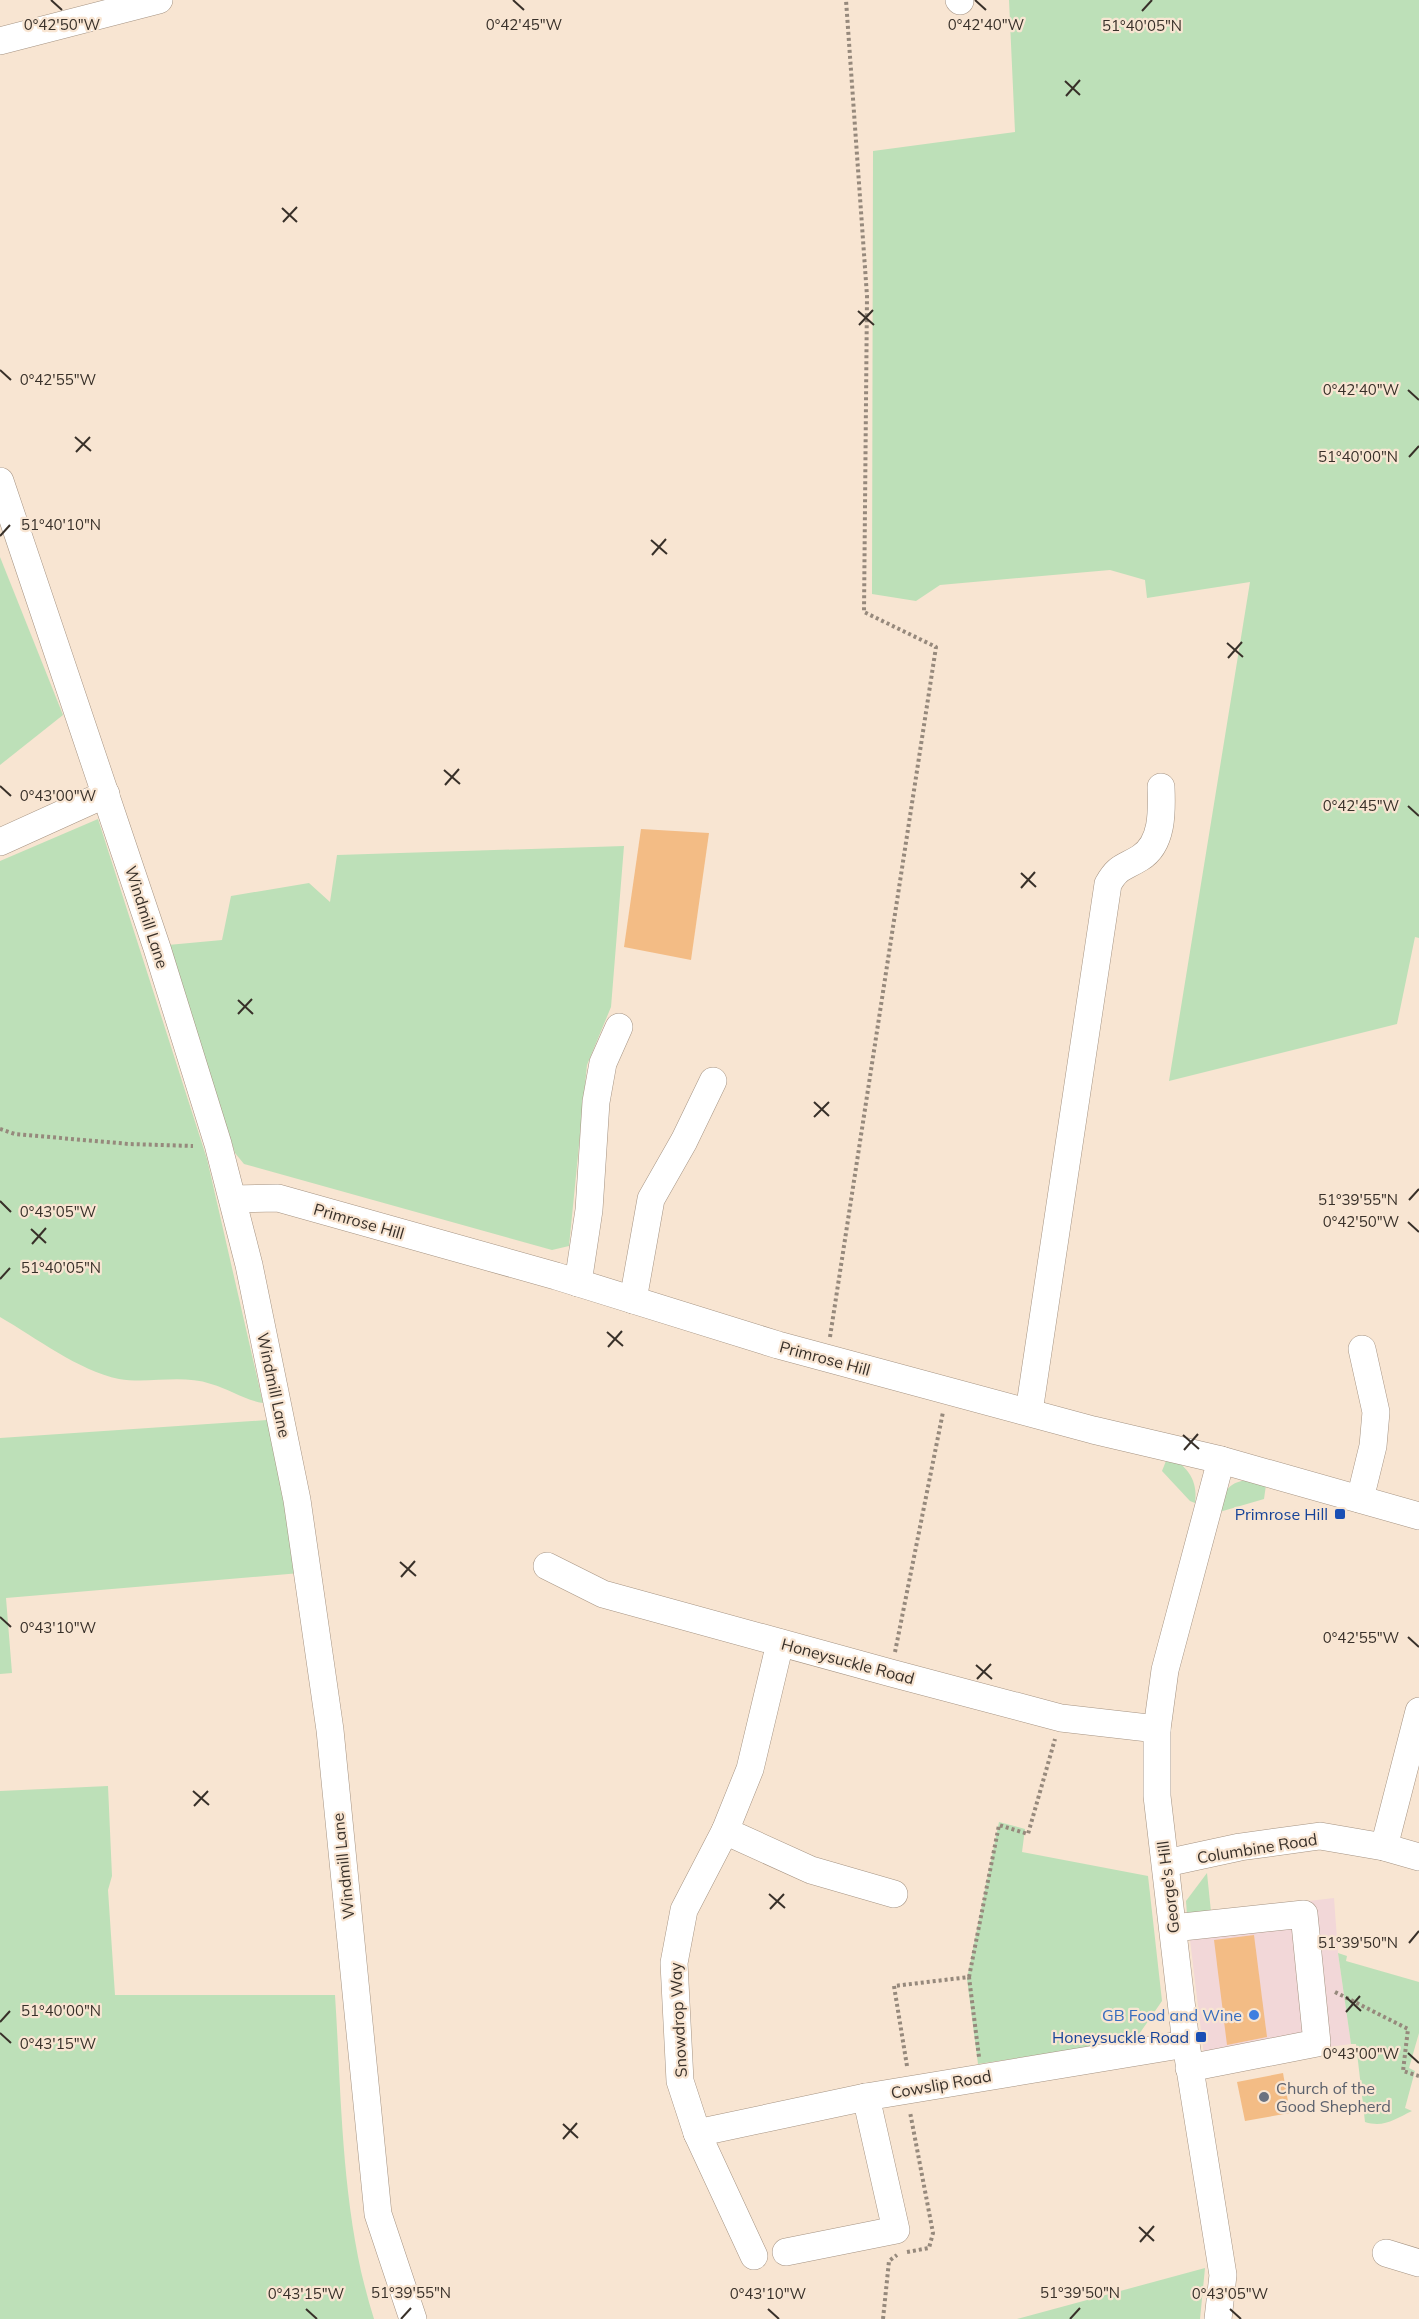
<svg xmlns="http://www.w3.org/2000/svg" width="1419" height="2319" font-family="Mulish,sans-serif">
	<rect width="100%" height="100%" fill="#f8e5d2"/>
	<path fill="#f2d7d8" d="M1334,1898L1338,1953L1351,2044L1205,2064L1187,1915Z"/>
	<g fill="#bde0b8">
		<path d="M1009,0H1419V938L1415,937L1397,1024L1169,1081L1250,582L1147,598L1145,580L1110,570L940,585L916,601L872,594L873,151L1015,132Z"/>
		<path d="M0,557L63,715L0,765Z"/>
		<path d="M98,819L207,1159L263,1403C244,1400 229,1389 211,1384C181,1374 149,1384 119,1379C79,1371 35,1337 0,1317V861Z"/>
		<path d="M624,846L611,1007L587,1065L569,1246L552,1250L244,1164L235,1153L168,945L222,940L231,896L309,883L330,902L337,855Z"/>
		<path d="M267,1420L300,1573L6,1598L12,1673L0,1674V1438Z"/>
		<path d="M1168,1456C1188,1466 1198,1481 1195,1503L1190,1501L1162,1471Z"/>
		<path d="M1248,1480L1266,1485L1264,1499L1216,1513C1224,1494 1226,1482 1248,1480Z"/>
		<path d="M108,1786L112,1876L108,1890L115,1995H335C342,2103 341,2215 374,2319H0V1791Z"/>
		<path d="M999,1822L1025,1829L1022,1852L1148,1876L1162,2001L1135,2040L978,2064L967,1979Z"/>
		<path d="M1207,1873L1211,1912L1187,1915L1186,1901Z"/>
		<path d="M1338,1953L1347,1956L1346,1961L1419,1982V2033L1409,2068L1415,2071L1405,2108L1412,2111C1395,2119 1384,2128 1365,2122L1356,2044H1351Z"/>
		<path d="M1205,2268L1200,2319H1017Z"/>
	</g>
	<g fill="#f3bc85">
		<path d="M641,829L709,833L691,960L624,947Z"/>
		<path d="M1254,1935L1267,2037L1227,2045L1214,1940Z"/>
		<path d="M1283,2073L1290,2113L1245,2121L1237,2082Z"/>
	</g>
	<g fill="none" stroke-linecap="round" stroke-linejoin="round">
		<g stroke="#a59382" stroke-width="28">
			<g id="minor">
				<path d="M959,0L960,1"/>
				<path d="M0,41L159,0"/>
				<path d="M0,481L157,948L218,1144L249,1265L297,1500L330,1730L378,2214L413,2319"/>
				<path d="M0,842L106,794"/>
				<path d="M233,1199L278,1198L556,1276L778,1345L1093,1430L1221,1460L1419,1516"/>
				<path d="M578,1283L589,1210L596,1102L603,1063L619,1027"/>
				<path d="M633,1300L651,1199L684,1141L713,1081"/>
				<path d="M1029,1412L1108,884C1118,866 1124,868 1140,858C1163,844 1162,811 1161,787"/>
				<path d="M1360,1499L1373,1446L1376,1412L1362,1349"/>
				<path d="M547,1566L603,1594L891,1673L1061,1718L1157,1729"/>
				<path d="M725,1831L811,1870L894,1894"/>
				<path d="M1384,1847L1419,1711"/>
				<path d="M1166,1863L1240,1847L1320,1836L1384,1847L1419,1857"/>
				<path d="M1173,1928L1304,1914L1317,2043L1189,2068"/>
				<path d="M697,2133L866,2097L1186,2044"/>
				<path d="M786,2252L896,2230L866,2097"/>
				<path d="M1386,2253L1419,2263"/>
				<path d="M754,2256L697,2133L680,2081L674,1963L684,1910L725,1831L750,1769L780,1643"/>
				<path d="M1218,2319L1223,2275L1186,2044L1157,1796V1729L1165,1670L1221,1460"/>
			</g>
		</g>
		<g stroke="#96897c" stroke-width="4" stroke-dasharray="3 3" stroke-linecap="butt">
			<path d="M0,1129L15,1134L129,1144L193,1146"/>
			<path d="M830,1337L936,647L864,612L867,296L846,0"/>
			<path d="M895,1652L943,1412"/>
			<path d="M969,1977L999,1825L1028,1834L1055,1739"/>
			<path d="M1335,1992L1408,2029L1403,2071L1419,2076"/>
			<path d="M907,2066L894,1986L969,1977L979,2057"/>
			<path d="M907,2252L929,2248L933,2233L910,2112"/>
			<path d="M883,2319L889,2261L897,2255"/>
		</g>
		<use href="#minor" stroke="#fff" stroke-width="27"/>
	</g>
	<path fill="none" stroke="#383029" stroke-width="2" d="M51,0L62,10M513,0L524,10M975,0L986,10M1142,11L1152,0M1065,81L1080,95M1066,96L1080,80M282,208L297,222M283,222L297,207M858,311L874,325M859,325L873,310M0,370L11,380M1408,390L1419,400M75,437L91,451M76,452L90,437M1409,457L1419,446M0,536L10,525M651,540L667,554M652,555L666,539M1227,643L1243,657M1228,658L1242,642M444,770L460,784M445,785L459,769M0,786L11,796M1408,806L1419,816M1021,873L1036,887M1021,888L1035,872M238,1000L253,1014M238,1014L252,999M814,1102L829,1116M814,1117L829,1102M1409,1200L1419,1189M0,1201L11,1212M1408,1222L1419,1232M31,1229L46,1243M32,1244L46,1228M0,1279L10,1268M607,1332L623,1346M608,1347L622,1331M1183,1435L1199,1449M1184,1450L1198,1434M400,1562L416,1576M401,1577L415,1561M0,1617L11,1627M1408,1637L1419,1647M976,1665L992,1679M977,1679L991,1664M193,1791L209,1805M194,1806L208,1791M769,1894L785,1908M770,1909L784,1894M1409,1943L1419,1931M1346,1997L1361,2011M1346,2012L1360,1996M0,2022L10,2011M0,2033L11,2043M1408,2053L1419,2063M563,2124L578,2138M563,2139L577,2123M1139,2227L1154,2241M1140,2242L1154,2226M306,2309L317,2319M768,2309L779,2319M1230,2309L1241,2319M401,2319L411,2308M1070,2319L1080,2308"/>
	<g fill="#1a4fb4" stroke="#f8e5d2" stroke-width="2">
		<rect x="1334" y="1508" width="12" height="12" rx="3"/>
		<rect x="1195" y="2031" width="12" height="12" rx="3"/>
	</g>
	<circle fill="#3f7fe0" stroke="#f8e5d2" stroke-width="2" cx="1254" cy="2015" r="6"/>
	<circle fill="#6b7280" stroke="#f8e5d2" stroke-width="2" cx="1264" cy="2097" r="6"/>
	<g text-anchor="middle" dominant-baseline="central" stroke-width="4.5" stroke-linejoin="round" paint-order="stroke">
		<g font-size="16" fill="#383029" stroke="#f8e5d2">
			<text transform="translate(147 917) rotate(72)">Windmill Lane</text>
			<text transform="translate(359 1221) rotate(16)">Primrose Hill</text>
			<text transform="translate(825 1358) rotate(15)">Primrose Hill</text>
			<text transform="translate(274 1385) rotate(78)">Windmill Lane</text>
			<text transform="translate(848 1661) rotate(15)">Honeysuckle Road</text>
			<text transform="translate(1257 1848) rotate(-9)">Columbine Road</text>
			<text transform="translate(343 1866) rotate(-96)">Windmill Lane</text>
			<text transform="translate(1168 1887) rotate(-97)">George's Hill</text>
			<text transform="translate(678 2020) rotate(-93)">Snowdrop Way</text>
			<text transform="translate(941 2084) rotate(-10)">Cowslip Road</text>
		</g>
		<g font-size="16" fill="#164399" stroke="#f8e5d2" text-anchor="end">
			<text x="1328" y="1514">Primrose Hill</text>
			<text x="1189" y="2037">Honeysuckle Road</text>
		</g>
		<g font-size="16" fill="#366cbe" stroke="#f8e5d2" text-anchor="end">
			<text x="1242" y="2015">GB Food and Wine</text>
		</g>
		<g font-size="16" fill="#5b616d" stroke="#f8e5d2" text-anchor="start">
			<text x="1276" y="2088">Church of the<tspan x="1276" dy="18">Good Shepherd</tspan></text>
		</g>
	</g>
	<g font-size="15" text-anchor="middle" fill="#383029" stroke="#f8e5d2" stroke-width="4.5" stroke-linejoin="round" paint-order="stroke">
		<text x="62" y="30">0°42'50"W</text>
		<text x="524" y="30">0°42'45"W</text>
		<text x="986" y="30">0°42'40"W</text>
		<text x="1142" y="31">51°40'05"N</text>
		<text x="58" y="385">0°42'55"W</text>
		<text x="1361" y="395">0°42'40"W</text>
		<text x="1358" y="462">51°40'00"N</text>
		<text x="61" y="530">51°40'10"N</text>
		<text x="58" y="801">0°43'00"W</text>
		<text x="1361" y="811">0°42'45"W</text>
		<text x="1358" y="1205">51°39'55"N</text>
		<text x="58" y="1217">0°43'05"W</text>
		<text x="1361" y="1227">0°42'50"W</text>
		<text x="61" y="1273">51°40'05"N</text>
		<text x="58" y="1633">0°43'10"W</text>
		<text x="1361" y="1643">0°42'55"W</text>
		<text x="1358" y="1948">51°39'50"N</text>
		<text x="61" y="2016">51°40'00"N</text>
		<text x="58" y="2049">0°43'15"W</text>
		<text x="1361" y="2059">0°43'00"W</text>
		<text x="411" y="2298">51°39'55"N</text>
		<text x="1080" y="2298">51°39'50"N</text>
		<text x="306" y="2299">0°43'15"W</text>
		<text x="768" y="2299">0°43'10"W</text>
		<text x="1230" y="2299">0°43'05"W</text>
	</g>
</svg>
